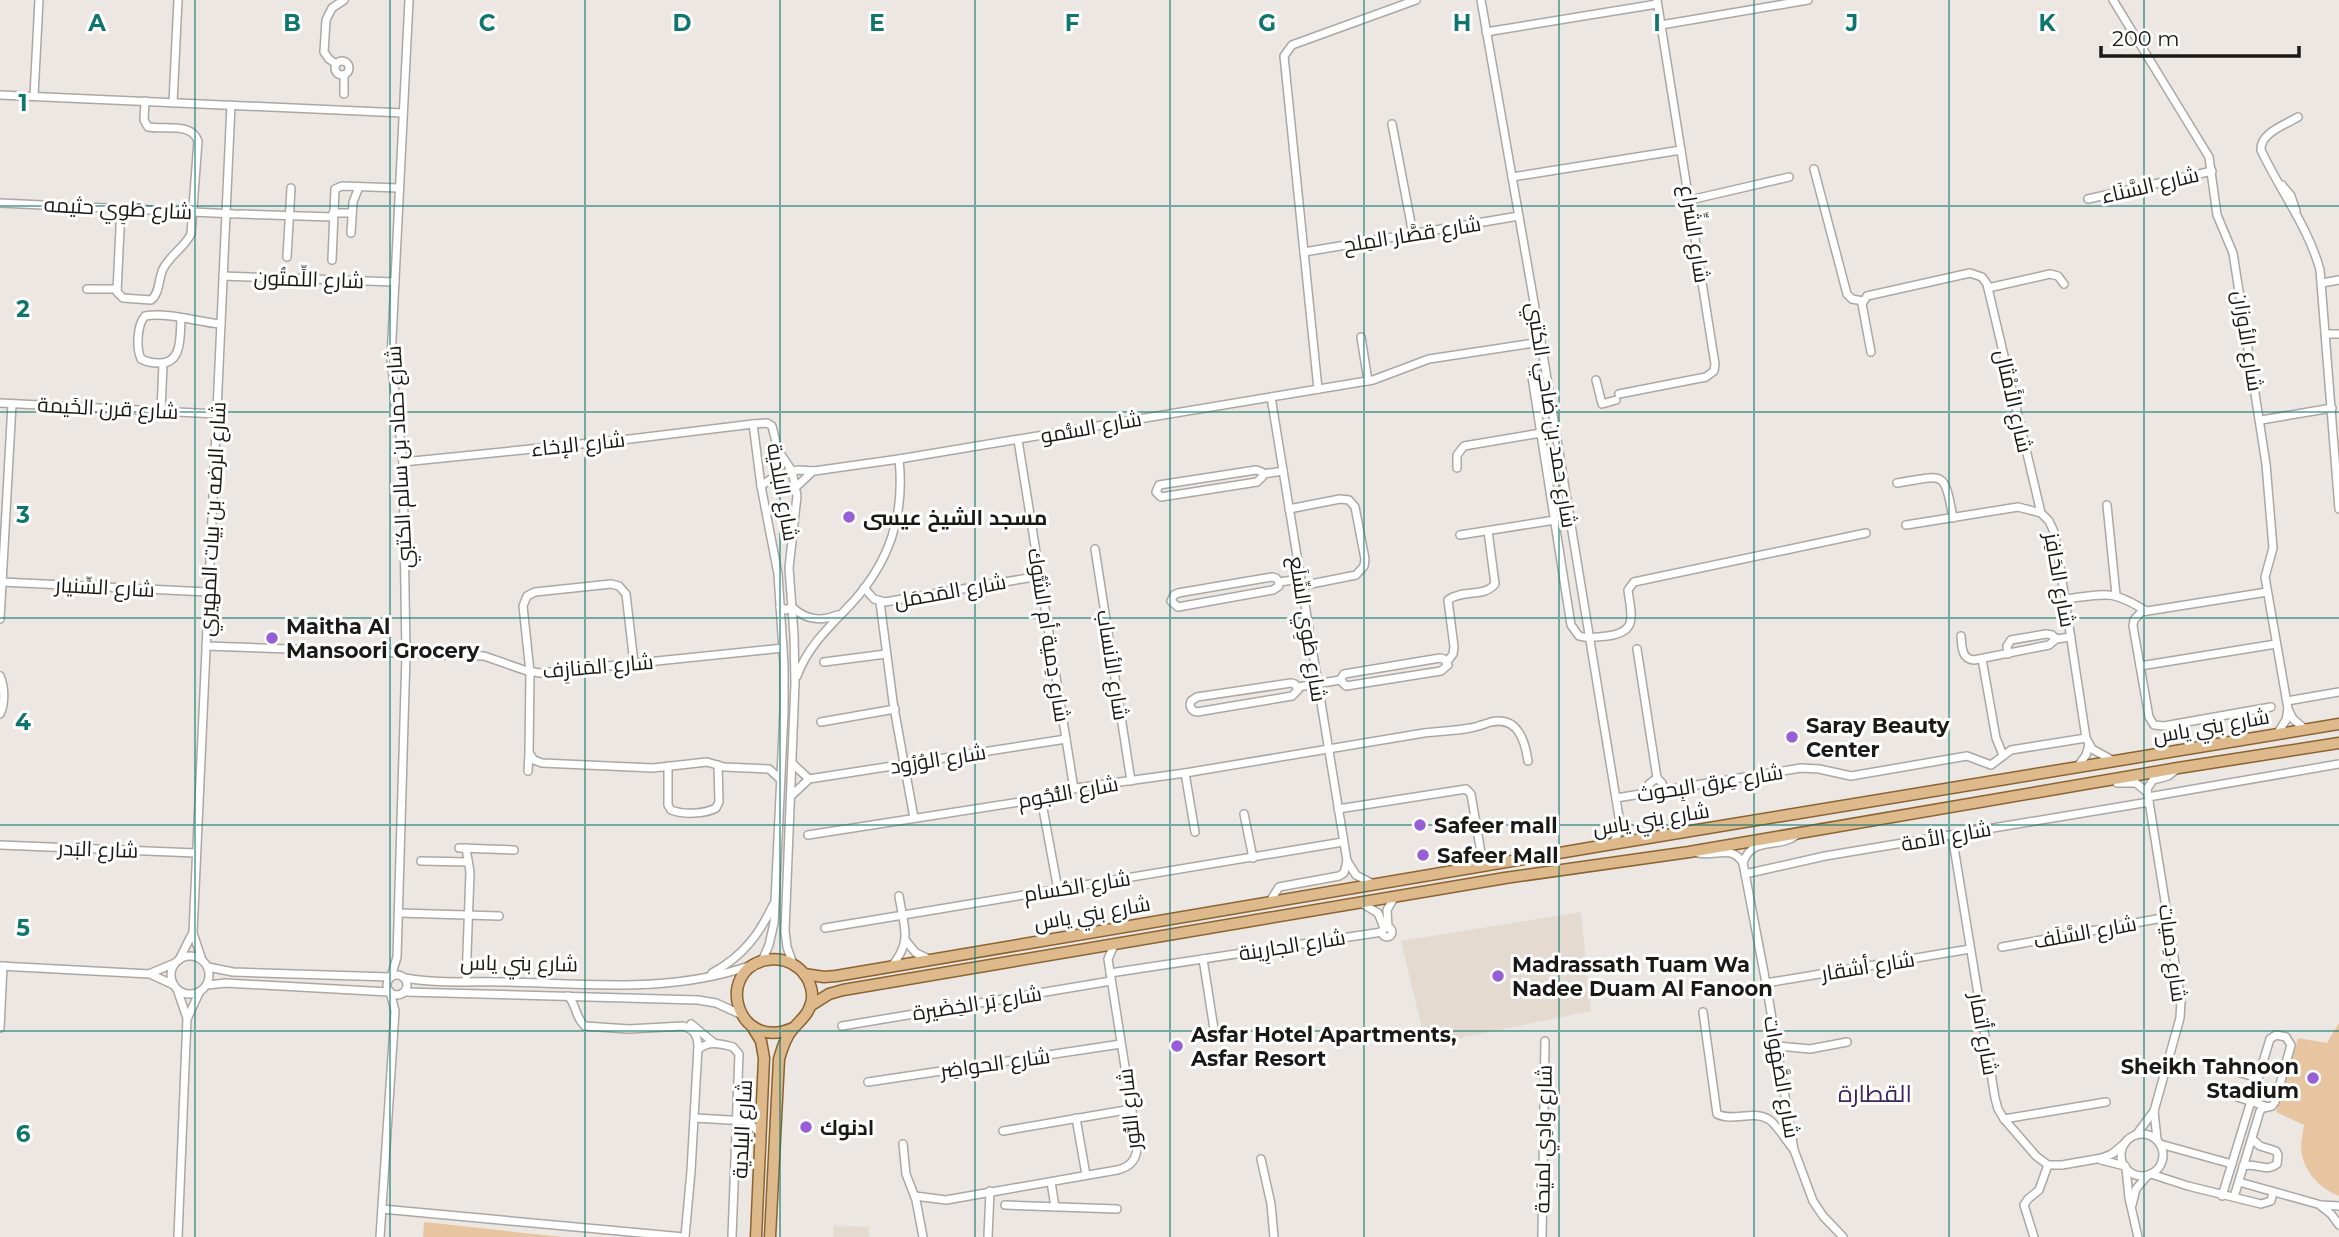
<svg xmlns="http://www.w3.org/2000/svg" width="2339" height="1237" font-family="Montserrat,Cairo,sans-serif">
	<rect width="100%" height="100%" fill="#ece7e3"/>
	<g fill="#e4dad0">
		<path d="M1581,912L1591,1011L1426,1045L1401,941Z"/>
		<path d="M834,1226L869,1227V1237H833Z"/>
	</g>
	<g fill="#e7c5a1">
		<path d="M2339,1023V1196C2320,1189 2302,1170 2301,1148C2301,1141 2303,1132 2304,1125L2276,1112L2298,1038L2327,1043Z"/>
		<path d="M424,1222L562,1237H423Z"/>
	</g>
	<g fill="none" stroke-linecap="round" stroke-linejoin="round">
		<g stroke="#aca7a3" stroke-width="10">
			<g id="street">
				<path d="M1481,0L1541,342L1619,817L1620,830L1613,843"/>
				<path d="M2113,0L2209,157L2217,215L2233,253L2266,464L2273,548L2265,577L2288,709L2286,720L2277,734"/>
				<path d="M1661,25L1808,0"/>
				<path d="M1486,32L1657,4"/>
				<circle cx="342" cy="68" r="7"/>
				<path d="M336,64L329,59L324,52L326,20L332,8L344,0"/>
				<path d="M344,75V94"/>
				<path d="M0,95L403,113"/>
				<path d="M34,96L39,0"/>
				<path d="M173,103L178,0"/>
				<path d="M2298,117C2285,125 2260,133 2261,150C2280,191 2308,226 2320,270L2339,509"/>
				<path d="M1392,124L1413,234"/>
				<path d="M1814,169L1847,294L1852,299L1863,301"/>
				<path d="M1512,177L1681,150"/>
				<path d="M2282,185L2291,196L2296,211"/>
				<path d="M2088,199L2212,171"/>
				<path d="M1690,200L1789,177"/>
				<path d="M0,203L235,214"/>
				<path d="M121,208L117,292L123,298L151,300C160,293 158,280 163,269C170,255 184,248 191,234L198,141C192,122 164,130 148,127L144,120L145,101"/>
				<path d="M333,213H352"/>
				<path d="M240,214L333,217"/>
				<path d="M351,233L353,202L359,187"/>
				<path d="M1304,252L1519,216"/>
				<path d="M287,257L291,188"/>
				<path d="M332,260L335,189L342,186L399,188"/>
				<path d="M223,276L395,282"/>
				<path d="M2322,283L2339,280"/>
				<path d="M1988,288L2050,274L2058,276L2064,284"/>
				<path d="M87,289H117"/>
				<path d="M181,318C180,335 183,365 158,363C151,363 147,362 141,359C136,348 137,325 145,316C170,312 196,322 221,324"/>
				<path d="M2326,334H2339"/>
				<path d="M1361,337L1368,381"/>
				<path d="M1871,352L1862,304L1867,296L1970,273L1982,277L1987,284L2041,513"/>
				<path d="M1544,363L1533,369L1532,377L1571,625L1579,636C1589,639 1597,637 1607,636C1639,632 1631,615 1628,590L1634,582L1866,533"/>
				<path d="M1596,380L1602,404L1616,400"/>
				<path d="M1318,389L1284,56L1292,45L1416,0"/>
				<path d="M1619,394L1706,377L1714,371L1715,364L1657,0"/>
				<path d="M1271,397L1347,861L1356,875L1373,884"/>
				<path d="M0,403L217,414"/>
				<path d="M161,411L163,364"/>
				<path d="M2261,420L2332,408"/>
				<path d="M753,424L761,486L778,574L784,665V711L774,923L769,945L762,961"/>
				<path d="M1018,440L1074,789"/>
				<path d="M403,462L630,439L753,424L767,423L772,426L778,450L792,471L797,496L789,568L794,635L795,683L785,931L787,947L793,964"/>
				<path d="M1457,468V455L1464,446L1541,433"/>
				<path d="M1256,470L1262,472L1263,476L1257,482L1161,497L1156,492L1159,485Z"/>
				<path d="M1263,474L1283,471"/>
				<path d="M1897,483C1944,476 1944,468 1953,518"/>
				<path d="M761,486L775,476L798,470L814,471L899,459L1373,380L1429,359L1541,342"/>
				<path d="M796,487L813,471"/>
				<path d="M2107,505L2116,595"/>
				<path d="M1289,509L1340,499L1349,500L1355,507L1365,559L1364,566L1356,575L1301,586"/>
				<path d="M1906,525L2018,507L2041,513L2049,521L2055,534L2086,738L2092,749L2112,760"/>
				<path d="M1460,535L1555,520"/>
				<path d="M1095,549L1131,781"/>
				<path d="M1272,577L1276,578L1279,582V586L1273,590L1178,607L1171,601L1174,595L1178,593Z"/>
				<path d="M2,582L208,592"/>
				<path d="M1279,582L1300,579"/>
				<path d="M864,588L874,599L885,602L1040,576"/>
				<path d="M2267,592L2141,612L2134,620L2133,626L2149,717L2154,725L2164,726L2271,707"/>
				<path d="M2066,599C2106,594 2111,589 2146,611"/>
				<path d="M880,602L893,702L914,818"/>
				<path d="M780,607L786,610L792,607C806,620 820,622 837,615"/>
				<path d="M0,619L12,404"/>
				<path d="M1961,636C1962,646 1961,659 1974,660L2049,645L2056,639L2071,637"/>
				<path d="M206,646L484,656L527,671L540,673L783,648"/>
				<path d="M1637,649L1657,778L1662,783L1664,790"/>
				<path d="M2008,654L2007,646L2011,640L2046,634L2052,635L2056,639"/>
				<path d="M1440,658L1444,659L1448,665L1441,671L1346,686L1340,680L1344,674Z"/>
				<path d="M1982,659L1996,738L2003,755"/>
				<path d="M824,662L886,654"/>
				<path d="M1447,662L1453,654L1454,647L1448,600C1462,589 1484,598 1495,584L1488,531"/>
				<path d="M634,663L626,594L619,586L611,584L535,592L527,596L523,606L530,672L529,753L534,760L542,763L653,768L707,762L724,767L769,769L780,779"/>
				<path d="M2140,666L2276,644"/>
				<path d="M0,676C5,687 5,704 0,714"/>
				<path d="M797,676C808,646 830,626 852,603C890,561 905,515 899,459"/>
				<path d="M1291,683L1295,684L1298,690L1292,696L1197,712C1191,711 1189,706 1191,701L1197,697Z"/>
				<path d="M1298,687L1340,680"/>
				<path d="M2287,701L2339,692"/>
				<path d="M2288,709L2293,719L2305,729"/>
				<path d="M821,722L895,709"/>
				<path d="M792,763L809,779"/>
				<path d="M668,766V805L671,810C683,815 705,814 716,808L719,802L718,765"/>
				<path d="M2078,766L2086,755L2089,745"/>
				<path d="M528,771L529,754"/>
				<path d="M1185,773L1195,832"/>
				<path d="M2117,783H2136L2147,792"/>
				<path d="M1647,793L1649,784L1657,778"/>
				<path d="M791,796L809,779L1066,739"/>
				<path d="M2148,797L2339,764"/>
				<path d="M1041,798L1058,890"/>
				<path d="M1616,798L1801,768L1819,769L1851,776L1967,756L1991,765L2011,750L2086,738"/>
				<path d="M1338,809L1466,789L1471,794L1481,853L1493,863"/>
				<path d="M1244,814L1253,858"/>
				<path d="M808,835L1032,800L1062,790L1185,773L1424,733C1439,731 1455,731 1470,728C1477,727 1484,724 1491,722C1518,716 1525,741 1528,761"/>
				<path d="M1952,835L1995,1098L1998,1109L2004,1119L2036,1156L2048,1165H2062L2102,1158L2112,1154L2125,1143"/>
				<path d="M0,845L196,853"/>
				<path d="M459,848L514,850"/>
				<path d="M466,848L470,872L466,981"/>
				<path d="M1698,853C1716,857 1731,844 1743,863L1766,983L1794,1150L1813,1201L1823,1216L1843,1237"/>
				<path d="M421,861L468,862"/>
				<path d="M1743,863C1752,835 1777,850 1797,835"/>
				<path d="M1745,874L1825,856L2149,802"/>
				<path d="M1269,903L1279,887L1339,876L1344,873L1347,861"/>
				<path d="M1363,904L1378,913L1384,928"/>
				<path d="M399,913L499,916"/>
				<circle cx="1387" cy="932" r="5"/>
				<path d="M825,928L1343,842"/>
				<path d="M1388,928L1387,910L1395,896"/>
				<path d="M906,941L916,953L929,959"/>
				<path d="M2002,947L2168,917"/>
				<circle cx="190" cy="975" r="19"/>
				<path d="M1203,959L1214,1029"/>
				<path d="M179,960L192,934"/>
				<path d="M202,960L193,933L231,105"/>
				<path d="M0,966L150,974L174,985"/>
				<path d="M208,967L233,972L390,977"/>
				<path d="M891,967C913,941 904,928 899,896"/>
				<path d="M151,973L175,963"/>
				<path d="M712,973C742,957 759,935 773,905"/>
				<path d="M1110,973L1382,932"/>
				<circle cx="397" cy="985" r="10"/>
				<path d="M391,977L397,957L406,655L403,462L391,359L409,0"/>
				<path d="M405,978C438,984 474,981 508,982C588,984 672,993 749,966"/>
				<path d="M1766,983L1970,949"/>
				<path d="M207,985L226,983L389,992"/>
				<path d="M177,989L187,1018L178,1237"/>
				<path d="M405,992L698,1000L716,1003L740,1014"/>
				<path d="M568,996C577,1005 575,1018 585,1026L629,1029L683,1026C694,1029 698,1036 698,1047L691,1171L685,1237"/>
				<path d="M1703,1012L1717,1114C1732,1122 1753,1110 1768,1119C1775,1122 1788,1143 1794,1150"/>
				<path d="M188,1017L199,993"/>
				<path d="M691,1024L714,1043"/>
				<path d="M842,1026L1111,981"/>
				<path d="M0,1028L3,966"/>
				<path d="M1777,1046L1810,1049L1847,1042"/>
				<path d="M698,1050C708,1040 721,1044 733,1047L739,1054L732,1237"/>
				<path d="M2224,1068L2258,1078"/>
				<path d="M868,1082L1121,1044"/>
				<path d="M2219,1091L2268,1107"/>
				<path d="M695,1118L747,1121L759,1132"/>
				<path d="M1076,1118L1086,1175"/>
				<path d="M2004,1119L2106,1102"/>
				<path d="M1003,1131L1132,1109"/>
				<circle cx="2142" cy="1155" r="21"/>
				<path d="M2136,1135L2154,1111"/>
				<path d="M2157,1139L2154,1111L2180,1018L2181,1001L2147,789L2153,780L2168,776L2177,769"/>
				<path d="M903,1144L906,1174L916,1200L923,1237"/>
				<path d="M2160,1144L2232,1164"/>
				<path d="M1261,1159L1271,1204L1274,1237"/>
				<path d="M2101,1160L2125,1166"/>
				<path d="M2243,1166C2256,1162 2265,1173 2277,1164L2278,1155L2276,1151L2260,1146L2252,1139"/>
				<path d="M2126,1168L2129,1198L2138,1237"/>
				<path d="M2151,1174L2188,1186L2261,1204L2271,1201L2273,1192"/>
				<path d="M1051,1182L1055,1207"/>
				<path d="M2239,1182L2321,1205L2339,1206"/>
				<path d="M915,1196L946,1200L1117,1170C1131,1167 1138,1158 1137,1143L1108,959L1115,943"/>
				<path d="M2222,1196L2270,1039L2276,1035L2286,1037L2291,1045L2275,1102L2272,1106L2263,1108L2260,1111L2234,1197"/>
				<path d="M1005,1205L1117,1209"/>
				<path d="M2132,1205L2136,1189L2147,1176"/>
				<path d="M2321,1206L2331,1214L2339,1225"/>
				<path d="M382,1209L684,1237"/>
				<path d="M380,1237L395,1011L390,992"/>
				<path d="M988,1237L990,1191"/>
				<path d="M1542,1237L1545,1041"/>
				<path d="M2034,1237L2024,1205L2028,1199L2039,1190L2048,1165"/>
			</g>
		</g>
		<g stroke="#8b6331" stroke-width="13">
			<g id="primary">
				<path d="M804,974L824,977L836,976L1612,844L2339,724"/>
				<path d="M810,1006L829,994L843,990L1505,878L1689,852L2178,768L2339,743"/>
				<path d="M753,1028L761,1041L764,1058L756,1237"/>
				<path d="M770,1237L779,1059C782,1049 785,1038 792,1030C800,1020 810,1014 812,999C813,987 807,974 797,967C788,960 777,958 766,960C714,971 737,1053 793,1028"/>
			</g>
		</g>
		<use href="#street" stroke="#fff" stroke-width="7"/>
		<use href="#primary" stroke="#deb98c" stroke-width="10"/>
	</g>
	<path fill="none" stroke="#0f766e" stroke-width="2" stroke-opacity="0.55" d="M195,0V1237M390,0V1237M585,0V1237M780,0V1237M975,0V1237M1170,0V1237M1364,0V1237M1559,0V1237M1754,0V1237M1949,0V1237M2144,0V1237M0,206H2339M0,412H2339M0,618H2339M0,825H2339M0,1031H2339"/>
	<g fill="#985ed5" stroke="#fff" stroke-width="2.5">
		<circle cx="849" cy="517" r="7"/>
		<circle cx="272" cy="638" r="7"/>
		<circle cx="1792" cy="737" r="7"/>
		<circle cx="1420" cy="825" r="7"/>
		<circle cx="1423" cy="855" r="7"/>
		<circle cx="1498" cy="976" r="7"/>
		<circle cx="1177" cy="1046" r="7"/>
		<circle cx="2313" cy="1078" r="7"/>
		<circle cx="806" cy="1127" r="7"/>
	</g>
	<g text-anchor="middle" dominant-baseline="central" stroke-width="6" stroke-linejoin="round" paint-order="stroke">
		<g font-size="21" fill="#1b1917" stroke="#fff">
			<text transform="translate(2150 185) rotate(-13)">شارع السَّنَاء</text>
			<text transform="translate(118 208) rotate(3)">شارع طَوِي حثيمه</text>
			<text transform="translate(1412 234) rotate(-9)">شارع قصَّار المِلح</text>
			<text transform="translate(1695 234) rotate(81)">شارع الشِّراع</text>
			<text transform="translate(309 279) rotate(2)">شارع اللِّمتُون</text>
			<text transform="translate(2248 341) rotate(81)">شارع الأوزان</text>
			<text transform="translate(2014 401) rotate(77)">شارع الأَمْثال</text>
			<text transform="translate(108 408) rotate(3)">شارع قرن الخَيمة</text>
			<text transform="translate(1552 415) rotate(81)">شارع حمد بن ضاحي الكتبي</text>
			<text transform="translate(1091 427) rotate(-10)">شارع السُّمو</text>
			<text transform="translate(578 444) rotate(-6)">شارع الإخاء</text>
			<text transform="translate(399 457) rotate(-93)">شارع حماد بن سالم الكتبي</text>
			<text transform="translate(783 492) rotate(80)">شارع البلدية</text>
			<text transform="translate(212 519) rotate(-87)">شارع الرضه بن بيات المهيري</text>
			<text transform="translate(2060 580) rotate(80)">شارع الحَافِز</text>
			<text transform="translate(105 587) rotate(3)">شارع السِّنيار</text>
			<text transform="translate(950 591) rotate(-10)">شارع المَحمَل</text>
			<text transform="translate(1308 629) rotate(81)">شارع طَوِي السِّلَع</text>
			<text transform="translate(1049 635) rotate(81)">شارع دِمية أم الشُّوك</text>
			<text transform="translate(1113 665) rotate(81)">شارع الأنساب</text>
			<text transform="translate(598 666) rotate(-5)">شارع المَنازِف</text>
			<text transform="translate(2211 726) rotate(-10)">شارع بني ياس</text>
			<text transform="translate(938 759) rotate(-9)">شارع الوُرُود</text>
			<text transform="translate(1710 783) rotate(-9)">شارع عِرق البِحوث</text>
			<text transform="translate(1068 792) rotate(-10)">شارع النُّجُوم</text>
			<text transform="translate(1651 819) rotate(-9)">شارع بني ياس</text>
			<text transform="translate(1946 836) rotate(-10)">شارع الأمة</text>
			<text transform="translate(98 849) rotate(2)">شارع البَدر</text>
			<text transform="translate(1077 886) rotate(-9)">شارع الحُسام</text>
			<text transform="translate(1092 913) rotate(-10)">شارع بني ياس</text>
			<text transform="translate(2085 932) rotate(-10)">شارع السَّلَف</text>
			<text transform="translate(1292 945) rotate(-9)">شارع الجارِينة</text>
			<text transform="translate(2173 953) rotate(82)">شارع دِميات</text>
			<text transform="translate(519 963) rotate(1)">شارع بني ياس</text>
			<text transform="translate(1868 966) rotate(-9)">شارع أشقار</text>
			<text transform="translate(977 1003) rotate(-9)">شارع بَر الخِضَيرة</text>
			<text transform="translate(1984 1034) rotate(80)">شارع أتمار</text>
			<text transform="translate(995 1063) rotate(-8)">شارع الحواضِر</text>
			<text transform="translate(1782 1077) rotate(80)">شارع الصَّهَوات</text>
			<text transform="translate(1129 1109) rotate(-96)">شارع النُّور</text>
			<text transform="translate(742 1129) rotate(-87)">شارع البلدية</text>
			<text transform="translate(1543 1139) rotate(-89)">شارع وادِي لميَحة</text>
		</g>
		<g font-size="21" font-weight="bold" fill="#1b1917" stroke="#fff" text-anchor="start">
			<text x="863" y="517">مسجد الشيخ عيسى</text>
			<text x="286" y="626">Maitha Al<tspan x="286" dy="24">Mansoori Grocery</tspan></text>
			<text x="1806" y="725">Saray Beauty<tspan x="1806" dy="24">Center</tspan></text>
			<text x="1434" y="825">Safeer mall</text>
			<text x="1437" y="855">Safeer Mall</text>
			<text x="1512" y="964">Madrassath Tuam Wa<tspan x="1512" dy="24">Nadee Duam Al Fanoon</tspan></text>
			<text x="1191" y="1034">Asfar Hotel Apartments,<tspan x="1191" dy="24">Asfar Resort</tspan></text>
			<text x="2299" y="1066" text-anchor="end">Sheikh Tahnoon<tspan x="2299" dy="24">Stadium</tspan></text>
			<text x="820" y="1127">ادنوك</text>
		</g>
		<g font-size="24" fill="#41255f" stroke="#fff">
			<text x="1875" y="1093">القطارة</text>
		</g>
	</g>
	<g font-size="23" text-anchor="middle" font-weight="bold" fill="#0f766e" stroke="#fff" stroke-width="6" stroke-linejoin="round" paint-order="stroke">
		<text x="97" y="31">A</text>
		<text x="292" y="31">B</text>
		<text x="487" y="31">C</text>
		<text x="682" y="31">D</text>
		<text x="877" y="31">E</text>
		<text x="1072" y="31">F</text>
		<text x="1267" y="31">G</text>
		<text x="1462" y="31">H</text>
		<text x="1657" y="31">I</text>
		<text x="1852" y="31">J</text>
		<text x="2047" y="31">K</text>
		<text x="23" y="111">1</text>
		<text x="23" y="317">2</text>
		<text x="23" y="523">3</text>
		<text x="23" y="730">4</text>
		<text x="23" y="936">5</text>
		<text x="23" y="1142">6</text>
	</g>
	<path d="M2101 46v10h198v-10" fill="none" stroke="#1b1917" stroke-width="3.5"/>
	<text x="2112" y="46" font-size="21" fill="#1b1917" stroke="#ffffff" stroke-width="5" paint-order="stroke">200 m</text>
</svg>
